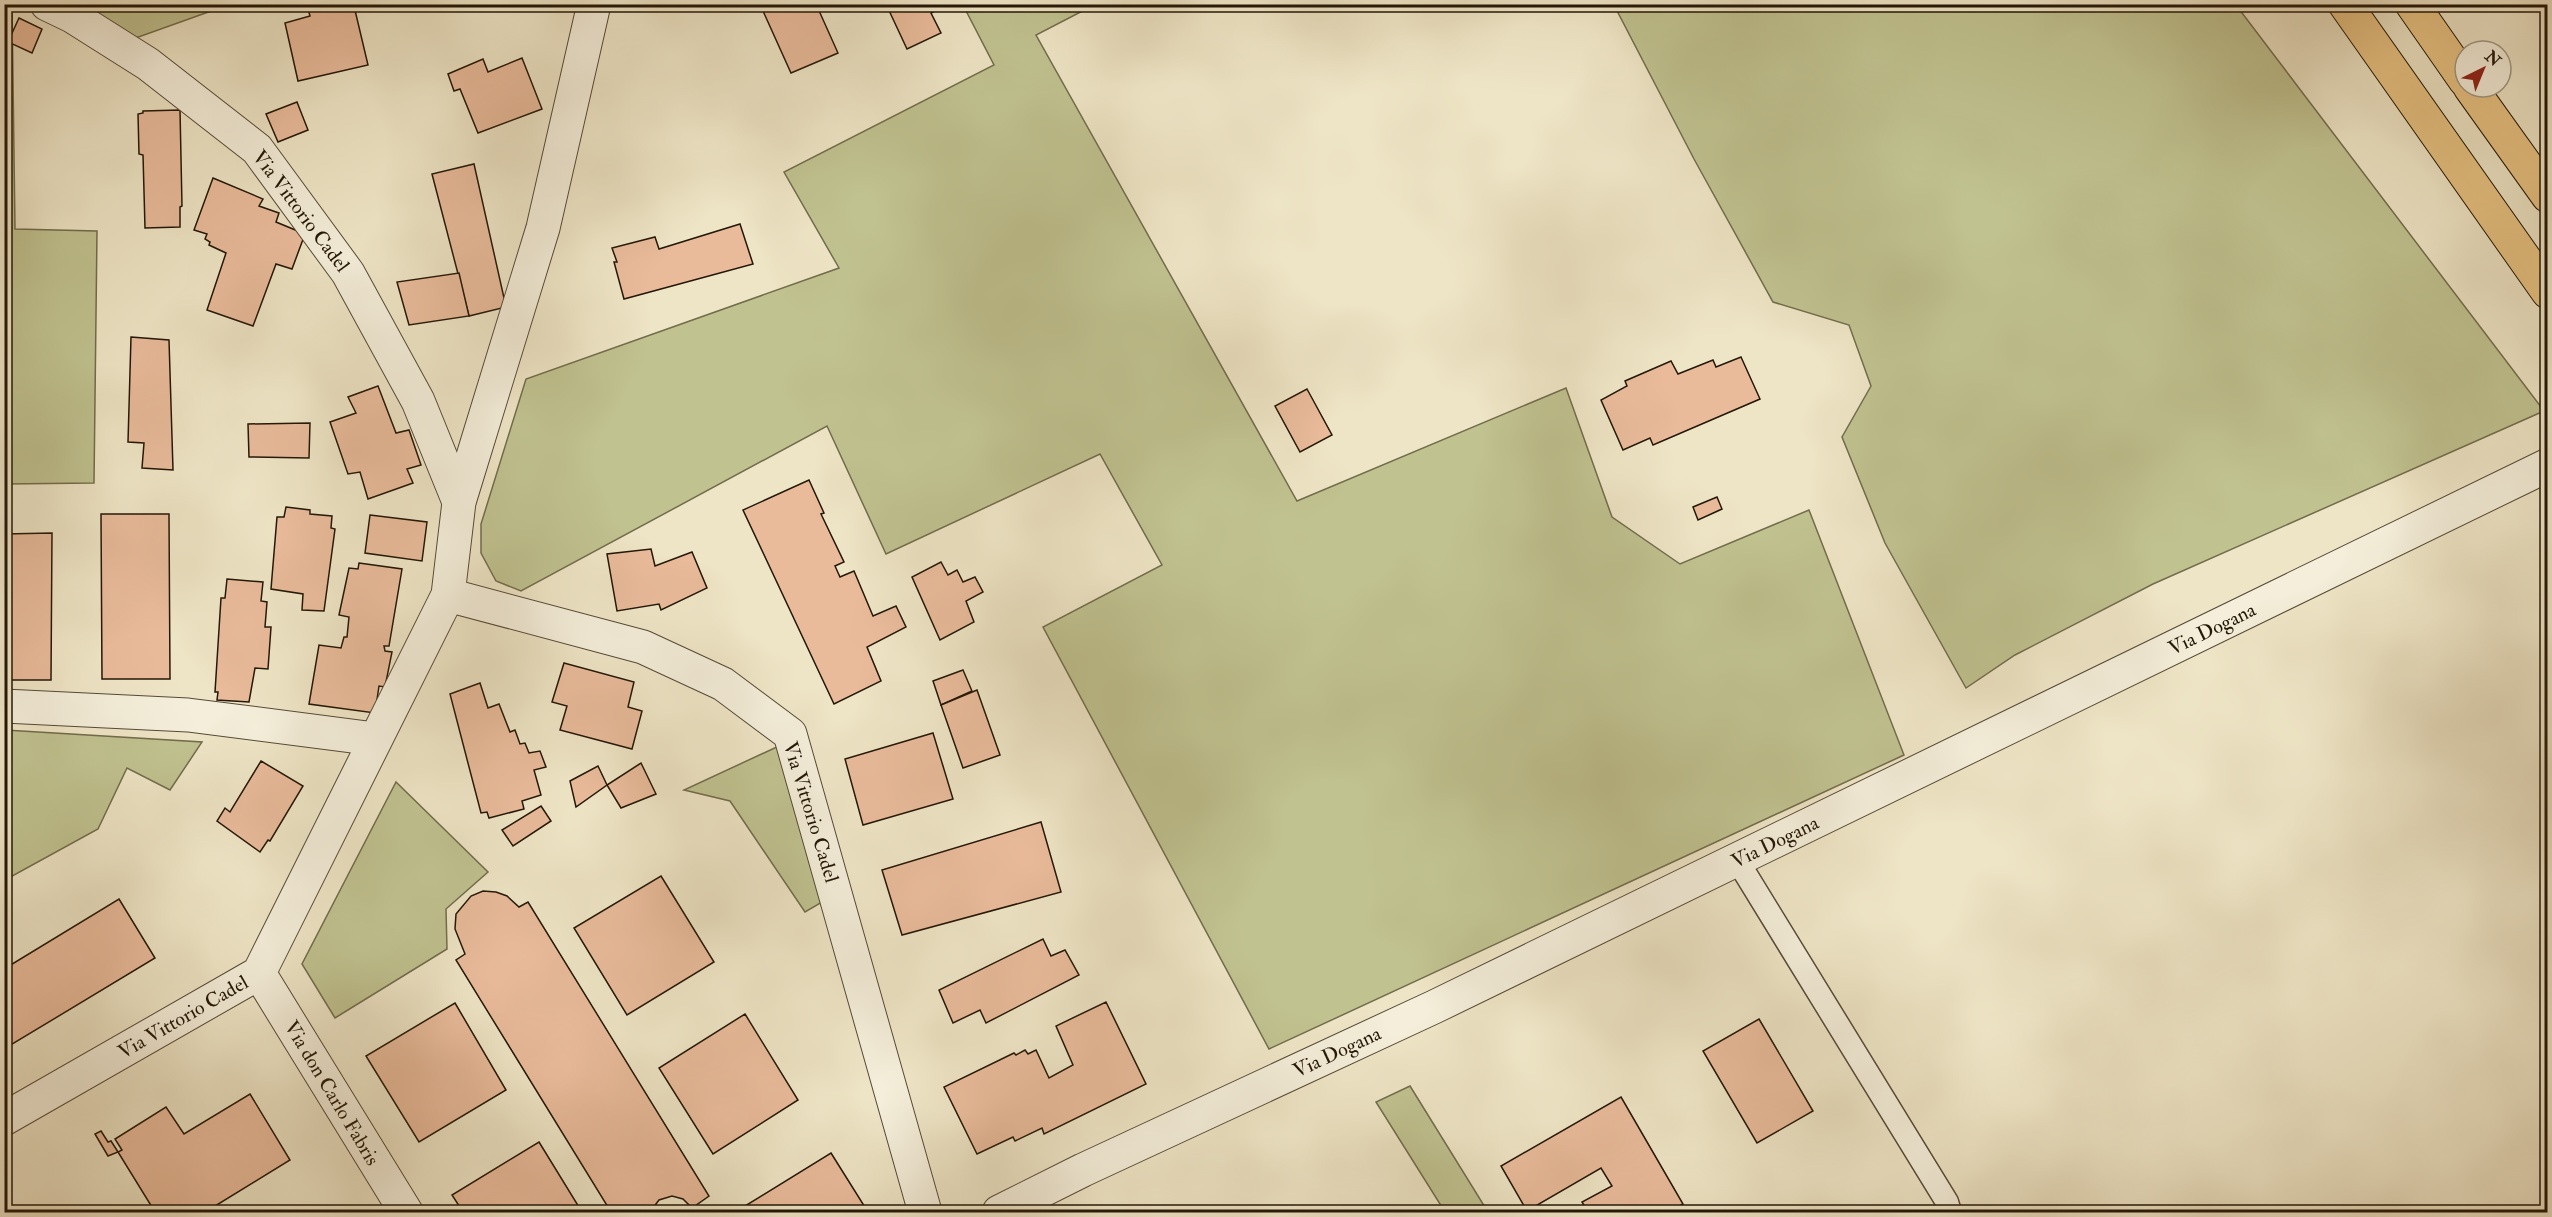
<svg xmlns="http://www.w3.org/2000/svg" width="2552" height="1217" font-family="'IM FELL Double Pica',serif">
	<rect width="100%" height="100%" fill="#eee5c6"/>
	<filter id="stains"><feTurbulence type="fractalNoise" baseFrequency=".00333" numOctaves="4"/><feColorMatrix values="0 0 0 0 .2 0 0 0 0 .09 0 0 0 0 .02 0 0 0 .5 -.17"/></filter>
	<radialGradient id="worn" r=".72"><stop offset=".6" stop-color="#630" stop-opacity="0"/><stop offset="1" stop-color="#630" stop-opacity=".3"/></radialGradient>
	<g fill="#c0c290" stroke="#726c4c" stroke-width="1.5">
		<path d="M12,4L15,229L97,231L94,483L5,484L4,5Z"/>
		<path d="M71,5H228L133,39Z"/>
		<path d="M963,5H1094L1036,35L1297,501L1566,388L1612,517L1680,564L1809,510L1904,755L1269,1049L1043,627L1162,565L1100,454L886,554L827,426L521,591L496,581L481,553V524L526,379L839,268L784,172L994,65Z"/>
		<path d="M1614,5H2236L2544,411L2153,584L2015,655L1966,688L1885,543L1842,437L1871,386L1849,325L1773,302L1694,159Z"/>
		<path d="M4,730H5L202,742L170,790L127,768L98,829L5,880Z"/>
		<path d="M781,745L824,901L805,912L730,801L684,790Z"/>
		<path d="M396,782L488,872L446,909L447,949L335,1018L302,964Z"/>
		<path d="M1410,1086L1488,1212H1445L1376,1102Z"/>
	</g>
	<g fill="#e9bb9b" stroke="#231707" stroke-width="1.5">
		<path d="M327,4L329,11L354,6L368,65L298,81L285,23L310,16L307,5Z"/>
		<path d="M758,4H816L838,53L791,73L763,11H761Z"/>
		<path d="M886,4H933L935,11L931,13L941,33L907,49Z"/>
		<path d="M19,18L42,29L32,53L8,42Z"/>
		<path d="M522,58L542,109L478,133L460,89L454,91L448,74L483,59L488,72Z"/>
		<path d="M297,102L308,130L278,142L266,114Z"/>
		<path d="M180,110L182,206L180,207V227L145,228L143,155L139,154L138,114L143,113V111Z"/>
		<path d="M474,164L506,307L469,316L432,174Z"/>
		<path d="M213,178L263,199L259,206L279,213L276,222L305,234L292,269L276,264L253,326L207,310L226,253L209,245L210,242L205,239L207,234L194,230Z"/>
		<path d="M740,224L753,264L624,299L614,262H617L612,248L655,237L659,249Z"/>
		<path d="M459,273L469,316L409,325L397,282Z"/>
		<path d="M131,337L169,340L173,470L142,468L144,443L128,442Z"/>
		<path d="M1741,357L1760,399L1653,445L1650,438L1623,450L1601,400L1627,386L1625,381L1671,361L1678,374L1713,360L1716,367Z"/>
		<path d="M378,386L396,433L409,430L421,465L407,469L413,483L368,499L360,472L348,474L330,422L356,413L348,397Z"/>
		<path d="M1307,389L1332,435L1300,452L1275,406Z"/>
		<path d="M310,423L309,458L249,457L248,424Z"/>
		<path d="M809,480L824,513L821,514L844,562L835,566L840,577L854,571L873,616L896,606L906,627L867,647L881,681L834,704L743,510Z"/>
		<path d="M1717,497L1722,509L1698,520L1693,507Z"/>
		<path d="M286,507L310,510V514L332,516L331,528L335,529L324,611L302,610L303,594L271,589L277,517H284Z"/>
		<path d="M101,514H169L170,679H102Z"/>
		<path d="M370,515L427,522L422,561L365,553Z"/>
		<path d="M52,533L51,680H4V534Z"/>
		<path d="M651,549L655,566L692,552L707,588L661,610L659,604L617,611L607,554Z"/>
		<path d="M941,562L948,575L957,570L963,582L975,577L983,592L966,601L974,622L940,640L912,577Z"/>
		<path d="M359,563L402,569L389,646H384L385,651L392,652L385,687L379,686L375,713L309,704L319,645L341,648L344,637H347L349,617L339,615L349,568L358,569Z"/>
		<path d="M227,579L263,582L261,601L267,602L265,627H271L268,669L255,668L249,702L217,700L218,692H215L221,598H225Z"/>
		<path d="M564,663L634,682L628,707L642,711L632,749L560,730L567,706L552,702Z"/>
		<path d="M963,670L972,691L941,705L933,681Z"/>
		<path d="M480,683L488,708L499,704L510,732L515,730L520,744L525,743L529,753L540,751L546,767L534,770L541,795L522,801L524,809L489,818L487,812L481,813L450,694Z"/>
		<path d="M977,690L1000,755L963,768L941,705Z"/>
		<path d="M933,733L953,799L863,825L845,759Z"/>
		<path d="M261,761L303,786L270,841L268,840L260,852L217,821L225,808L230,812Z"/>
		<path d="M641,763L656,794L621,808L607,785Z"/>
		<path d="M598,766L607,785L576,807L570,781Z"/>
		<path d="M541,806L551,821L513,846L502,830Z"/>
		<path d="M1041,822L1061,892L902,935L882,870Z"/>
		<path d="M661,876L714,962L627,1015L574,928Z"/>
		<path d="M483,891L496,892L507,896L519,907L528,902L709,1196L692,1208L683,1199L672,1196L659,1200L650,1212H611L456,960L465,954L455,929L456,914L471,896Z"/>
		<path d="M119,899L155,958L4,1049V969Z"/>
		<path d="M1043,939L1051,956L1065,950L1079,975L986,1023L980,1010L953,1023L939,990Z"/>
		<path d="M1106,1002L1146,1084L1044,1134L1042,1128L1015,1141L1013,1137L977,1154L944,1087L1014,1053L1016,1055L1025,1050L1028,1054L1036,1050L1049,1078L1073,1065L1056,1026Z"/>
		<path d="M455,1003L506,1090L419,1142L366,1056Z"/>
		<path d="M745,1014L798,1100L713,1154L659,1068Z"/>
		<path d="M1759,1019L1813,1111L1757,1143L1703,1051Z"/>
		<path d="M250,1094L290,1160L207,1211L205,1209L200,1212H155L118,1152L122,1150L115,1139L166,1107L184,1134Z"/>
		<path d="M1621,1097L1683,1204L1669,1212H1588L1582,1202L1612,1186L1601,1168L1527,1211L1501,1166Z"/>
		<path d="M101,1131L108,1142L111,1141L118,1152L108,1156L95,1134Z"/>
		<path d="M539,1142L582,1212H463L452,1195Z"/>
		<path d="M831,1153L868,1212H749L745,1206Z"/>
	</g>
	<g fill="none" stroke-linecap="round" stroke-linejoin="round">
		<g stroke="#564a37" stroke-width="25">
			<path id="service" d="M1737,860L1947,1202L1950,1212"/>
		</g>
		<g stroke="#564a37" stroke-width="35">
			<g id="minor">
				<path d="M47,4L72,16L148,64L257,149L348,273L418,401L459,502"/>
				<path d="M448,595L643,647L723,684L790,734L925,1212"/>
				<path d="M4,706L188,715L375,739"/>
				<path d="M259,973L406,1212"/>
				<path d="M4,1119L259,973L448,595L459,502L543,228L594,4"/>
			</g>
		</g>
		<g stroke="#564a37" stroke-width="35">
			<path id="tertiary" d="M999,1212L1083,1170L1434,1007L2548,465"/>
		</g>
		<g stroke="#231707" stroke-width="35">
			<g id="motorway">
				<path d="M2345,4L2548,292"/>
				<path d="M2412,4L2465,80"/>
				<path d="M2470,87L2548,196"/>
			</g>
		</g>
		<use href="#service" stroke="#f4eeda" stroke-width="22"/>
		<use href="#minor" stroke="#f4eeda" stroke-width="33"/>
		<use href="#tertiary" stroke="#f4eeda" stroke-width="33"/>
		<use href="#motorway" stroke="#e7c283" stroke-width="33"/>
	</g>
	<g text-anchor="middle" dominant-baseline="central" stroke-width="4.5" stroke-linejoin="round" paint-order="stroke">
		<g font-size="20" fill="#231707" stroke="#f4eeda">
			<text transform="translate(301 211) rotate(53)">Via Vittorio Cadel</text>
			<text transform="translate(2212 629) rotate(-26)">Via Dogana</text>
			<text transform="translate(811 812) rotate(73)">Via Vittorio Cadel</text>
			<text transform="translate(1775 842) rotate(-26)">Via Dogana</text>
			<text transform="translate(183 1017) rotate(-30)">Via Vittorio Cadel</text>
			<text transform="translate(1337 1052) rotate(-25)">Via Dogana</text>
			<text transform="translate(332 1093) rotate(59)">Via don Carlo Fabris</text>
		</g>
	</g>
	<rect width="2552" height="1217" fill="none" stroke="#eee5c6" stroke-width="24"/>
	<rect x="6" y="6" width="2540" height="1205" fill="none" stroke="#231707" stroke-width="3"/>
	<rect x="12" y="12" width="2528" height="1193" fill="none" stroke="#231707" stroke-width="1.5"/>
	<g transform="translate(2483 69) rotate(43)"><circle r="28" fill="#f4eeda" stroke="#a09886" stroke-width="1.5"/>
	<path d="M0-4.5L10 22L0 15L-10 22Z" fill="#8f2418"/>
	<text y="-9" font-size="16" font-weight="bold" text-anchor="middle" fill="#231707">N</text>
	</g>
	<rect width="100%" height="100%" filter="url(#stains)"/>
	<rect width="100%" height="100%" fill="url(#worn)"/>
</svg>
